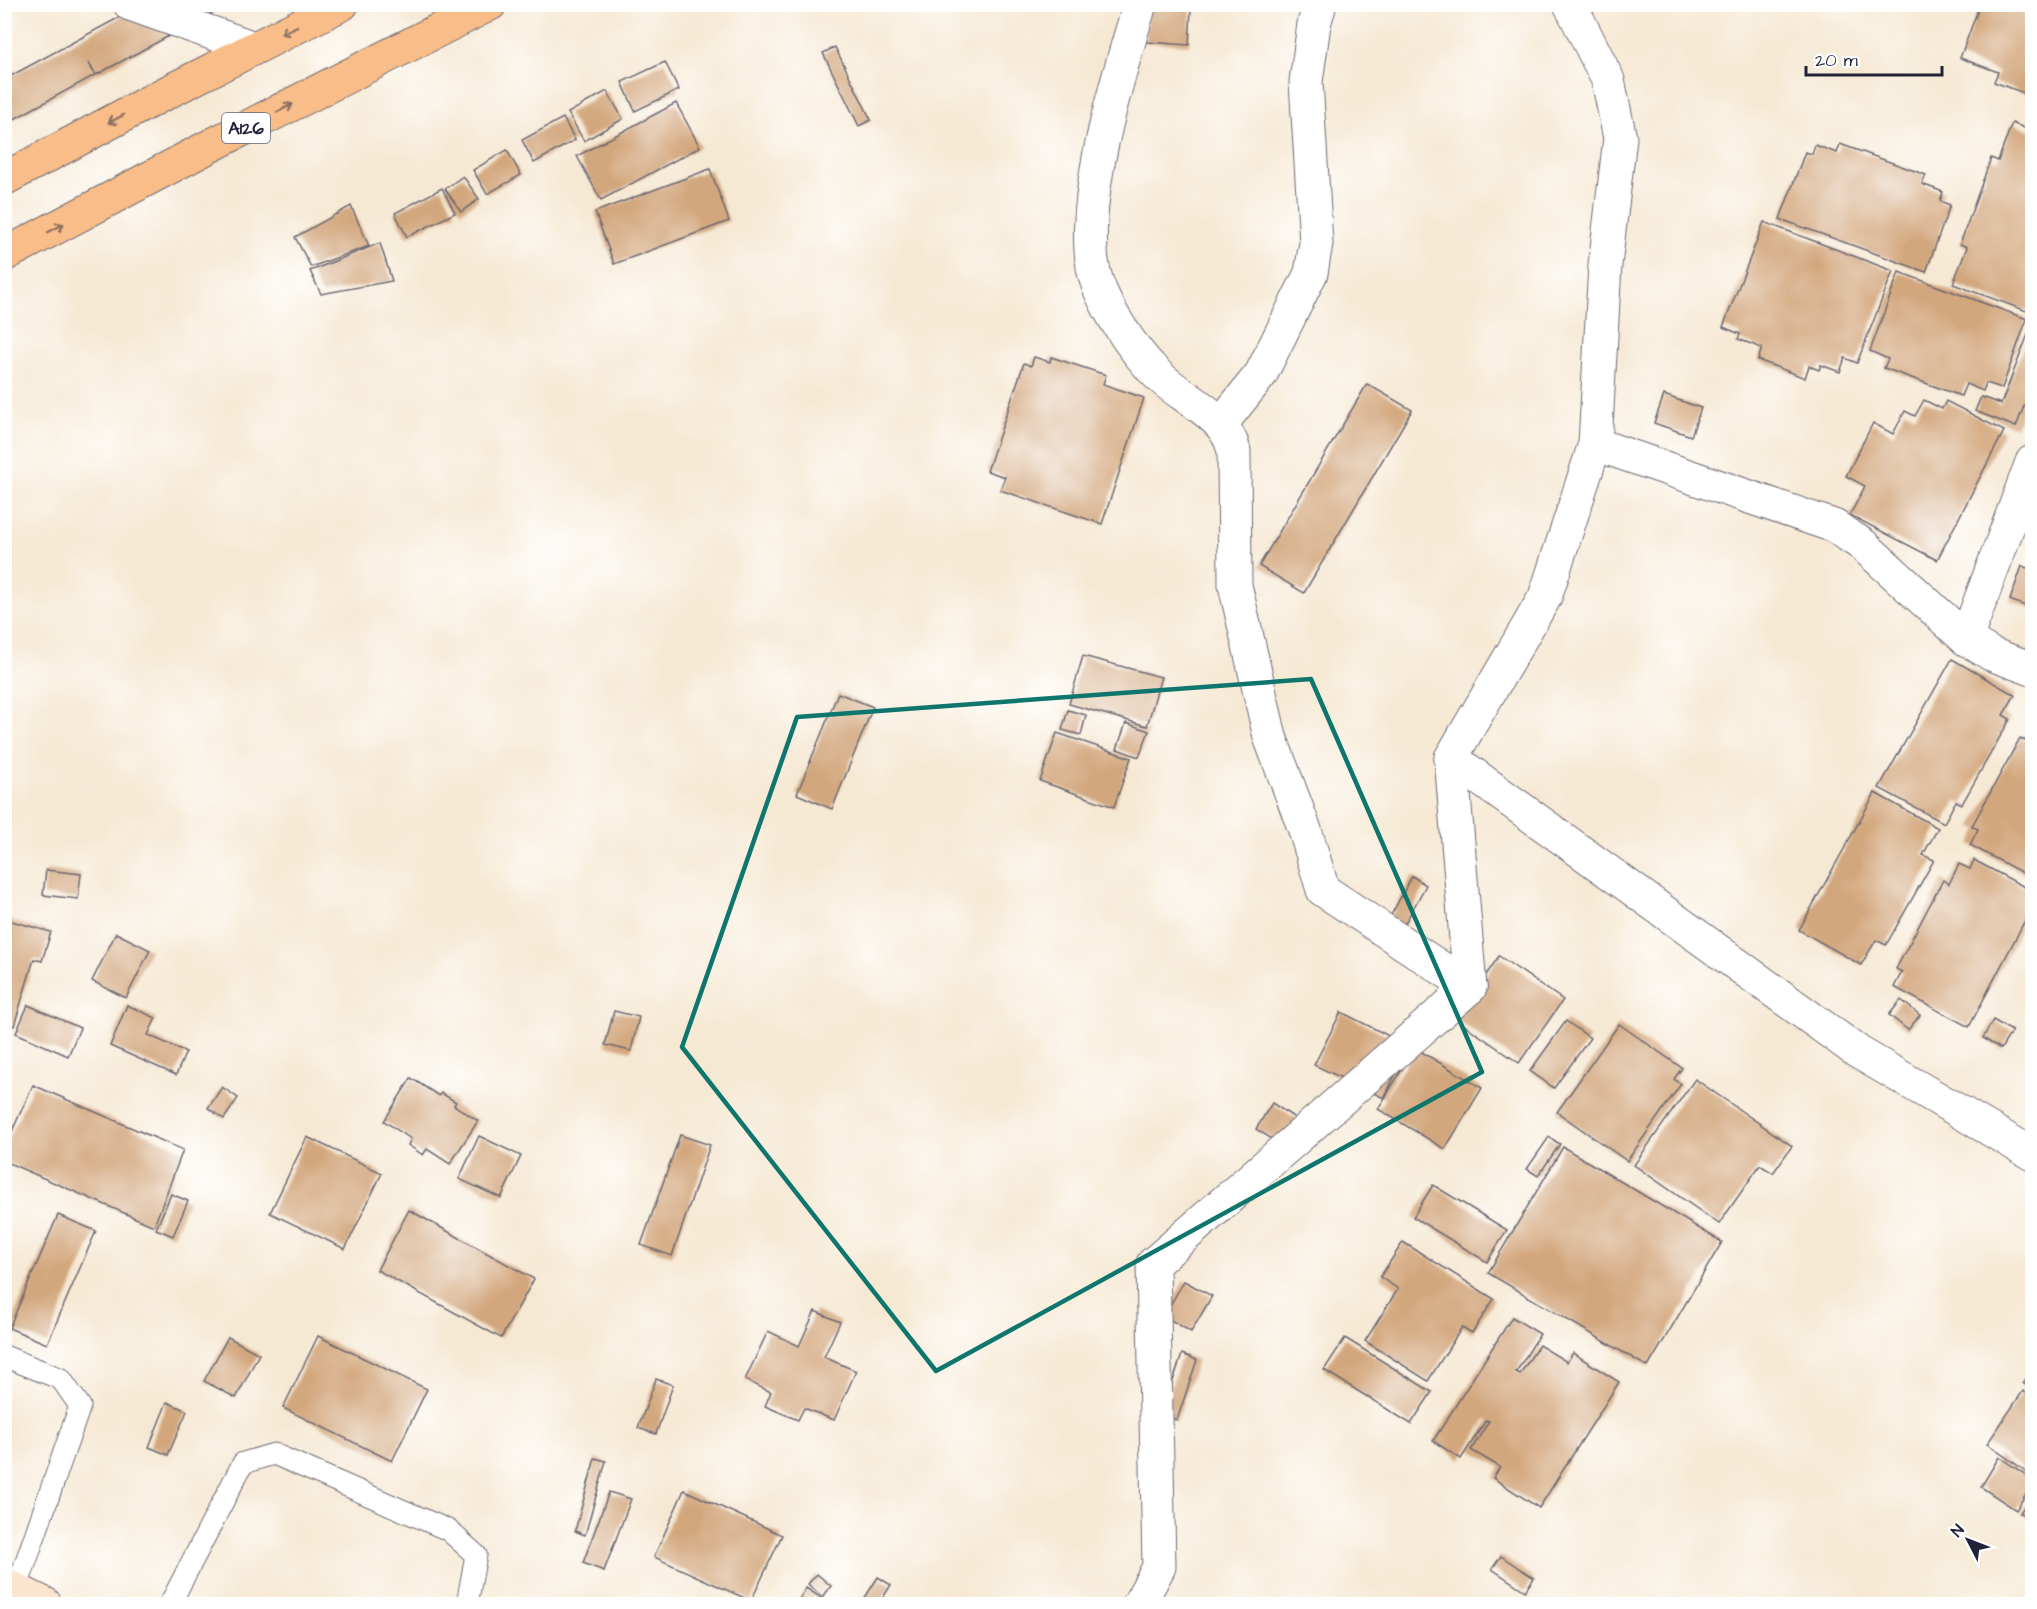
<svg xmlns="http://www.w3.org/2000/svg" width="2037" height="1609" font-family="'Architects Daughter',sans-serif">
	<rect width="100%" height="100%" fill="#fff"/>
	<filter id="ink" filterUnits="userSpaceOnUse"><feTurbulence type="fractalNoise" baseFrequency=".0167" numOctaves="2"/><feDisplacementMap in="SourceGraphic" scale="12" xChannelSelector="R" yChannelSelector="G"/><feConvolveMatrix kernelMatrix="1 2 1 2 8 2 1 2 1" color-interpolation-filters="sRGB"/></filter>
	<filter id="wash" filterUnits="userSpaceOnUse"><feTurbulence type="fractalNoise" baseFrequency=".008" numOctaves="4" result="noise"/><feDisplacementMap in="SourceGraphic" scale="24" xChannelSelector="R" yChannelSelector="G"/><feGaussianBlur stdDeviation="1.35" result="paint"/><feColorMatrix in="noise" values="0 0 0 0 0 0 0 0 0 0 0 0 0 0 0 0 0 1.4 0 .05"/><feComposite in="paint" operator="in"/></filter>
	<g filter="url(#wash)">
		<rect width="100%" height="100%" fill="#f6e9d4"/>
		<g id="blocks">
			<g fill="#d3a77e">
				<path d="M1980,4H2032V96L1994,82L1998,72L1960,58Z"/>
				<path d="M142,5H227L96,75L88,62L95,75L5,124V79Z"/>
				<path d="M1148,6L1191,9L1189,45L1146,42Z"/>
				<path d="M835,47L871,120L859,126L823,53Z"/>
				<path d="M665,62L679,90L635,111L622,82Z"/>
				<path d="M607,91L623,119L584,141L568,113Z"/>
				<path d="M676,103L700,147L601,200L577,156Z"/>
				<path d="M563,118L575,140L534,163L522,140Z"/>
				<path d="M2012,123L2032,131V313L1953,284L1967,247L1960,244L1991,158L1998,161Z"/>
				<path d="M1840,144L1926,175L1922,184L1943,192L1940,201L1950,205L1926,272L1780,219L1805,152L1812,154L1815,145L1837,153Z"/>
				<path d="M507,150L521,175L487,194L473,170Z"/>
				<path d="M710,169L729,221L614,264L595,212Z"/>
				<path d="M463,176L479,199L461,212L445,189Z"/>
				<path d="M442,188L455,213L407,237L395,213Z"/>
				<path d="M351,206L369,246L311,267L295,237Z"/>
				<path d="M1764,222L1893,271L1857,363L1845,358L1840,372L1821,365L1819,370L1809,366L1805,378L1758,360L1762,348L1738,339L1740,334L1723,327Z"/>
				<path d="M380,243L392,281L321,294L310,271Z"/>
				<path d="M1899,272L2027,319L2002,388L1986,383L1983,391L1966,384L1961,396L1884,368L1888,359L1870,351Z"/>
				<path d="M2032,324V385L2016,427L1975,411L1981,397L2001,404Z"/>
				<path d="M1034,357L1050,362L1051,357L1106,375L1103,384L1144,398L1102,524L1000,490L1005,477L987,471L1024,363L1031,366Z"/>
				<path d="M1367,384L1412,410L1304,593L1259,566Z"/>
				<path d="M1664,395L1701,408L1691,436L1654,423Z"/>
				<path d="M1924,400L1942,409L1946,401L2004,431L1937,560L1850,515L1865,486L1846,476L1873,423L1893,434L1905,411L1915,416Z"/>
				<path d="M2022,566L2032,570V609L2010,600Z"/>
				<path d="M1083,656L1161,677L1147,726L1069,704Z"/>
				<path d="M1952,659L2015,695L2003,715L2010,719L1962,804L1956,801L1944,823L1879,788Z"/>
				<path d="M838,693L873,707L832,809L797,794Z"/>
				<path d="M1068,710L1086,715L1081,735L1062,730Z"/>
				<path d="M1126,723L1149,731L1139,757L1117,749Z"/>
				<path d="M2032,726V878L1970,845L1978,829L1972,826L2020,738L2025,741Z"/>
				<path d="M1057,733L1131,758L1114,807L1040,781Z"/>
				<path d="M1875,793L1938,828L1923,855L1934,860L1886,945L1876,940L1861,965L1799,930Z"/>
				<path d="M1974,860L2032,891V907L1969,1027L1894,987L1902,972L1896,969L1943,880L1949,884L1959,864L1970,869Z"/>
				<path d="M46,870L81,874L78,899L43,895Z"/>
				<path d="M1412,876L1426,885L1403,927L1389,919Z"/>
				<path d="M4,919L51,932L42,961L34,959L14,1026L4,1023Z"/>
				<path d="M116,933L150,950L126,998L92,981Z"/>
				<path d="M1499,956L1563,1000L1519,1063L1440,1008L1469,1000Z"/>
				<path d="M1901,1000L1920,1015L1908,1030L1889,1015Z"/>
				<path d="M28,1005L80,1028L68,1056L16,1033Z"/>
				<path d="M127,1005L156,1018L148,1035L186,1052L176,1075L110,1046Z"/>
				<path d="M614,1011L639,1017L631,1051L605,1045Z"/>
				<path d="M1341,1012L1409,1046L1384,1098L1314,1065Z"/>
				<path d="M1993,1020L2012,1031L2001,1049L1983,1038Z"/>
				<path d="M1566,1021L1590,1038L1554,1088L1530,1071Z"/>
				<path d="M1619,1024L1682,1068L1674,1079L1681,1084L1627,1161L1557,1112Z"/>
				<path d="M1415,1048L1482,1088L1445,1149L1378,1109Z"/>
				<path d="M411,1078L439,1096L441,1093L456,1102L454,1105L478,1121L450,1164L427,1149L423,1155L408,1145L411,1139L384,1121Z"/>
				<path d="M1695,1079L1792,1146L1773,1173L1760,1165L1719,1224L1634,1165Z"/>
				<path d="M33,1085L183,1150L154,1226L4,1161V1149Z"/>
				<path d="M222,1087L238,1098L224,1119L208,1108Z"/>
				<path d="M1272,1103L1304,1124L1288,1149L1256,1129Z"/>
				<path d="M680,1135L710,1145L672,1256L641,1245Z"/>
				<path d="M479,1136L521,1156L501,1198L459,1179Z"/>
				<path d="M307,1137L382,1173L345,1249L270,1213Z"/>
				<path d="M1549,1137L1560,1144L1538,1176L1527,1169Z"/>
				<path d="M1563,1147L1722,1242L1648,1367L1488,1273Z"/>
				<path d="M1433,1185L1507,1230L1487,1262L1413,1217Z"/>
				<path d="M171,1194L188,1201L173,1236L156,1229Z"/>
				<path d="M409,1210L534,1279L501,1338L377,1270Z"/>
				<path d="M58,1215L96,1231L47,1344L9,1328Z"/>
				<path d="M1403,1242L1494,1299L1472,1333L1462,1327L1428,1381L1365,1341L1398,1289L1380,1277Z"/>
				<path d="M1184,1281L1212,1296L1191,1332L1164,1316Z"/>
				<path d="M815,1311L840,1322L824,1357L856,1371L834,1420L804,1408L798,1420L765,1406L771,1392L745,1380L768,1331L799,1346Z"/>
				<path d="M1512,1317L1540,1334L1516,1372L1520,1374L1539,1345L1567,1362L1573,1353L1619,1382L1539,1508L1493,1478L1500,1467L1471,1450L1489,1421L1486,1420L1461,1459L1433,1441Z"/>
				<path d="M318,1336L427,1389L392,1461L283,1408Z"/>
				<path d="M228,1337L259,1354L236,1398L204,1381Z"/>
				<path d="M1345,1338L1432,1392L1411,1424L1324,1370Z"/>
				<path d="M1182,1354L1197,1360L1177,1420L1162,1414Z"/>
				<path d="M2032,1370V1390L2023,1383Z"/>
				<path d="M656,1379L673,1385L656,1434L638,1428Z"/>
				<path d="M2023,1391L2032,1397V1470L2030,1474L1987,1444Z"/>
				<path d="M167,1402L187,1411L168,1455L149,1447Z"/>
				<path d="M1999,1457L2032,1479V1484L2016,1510L1981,1487Z"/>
				<path d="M595,1458L606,1461L585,1535L575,1531Z"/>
				<path d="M684,1490L782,1535L751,1601L654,1557Z"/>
				<path d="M609,1492L631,1499L604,1571L583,1563Z"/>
				<path d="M2032,1494V1520L2020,1513Z"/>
				<path d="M1501,1556L1534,1578L1525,1591L1492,1569Z"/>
				<path d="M817,1574L831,1586L823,1597L808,1584Z"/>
				<path d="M878,1577L891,1585L879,1604H861Z"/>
				<path d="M806,1588L823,1599L819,1604H796Z"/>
			</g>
		</g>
	</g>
	<g filter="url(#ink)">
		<use href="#blocks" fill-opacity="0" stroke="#6c6871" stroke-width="1.5"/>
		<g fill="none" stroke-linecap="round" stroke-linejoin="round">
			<g stroke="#6c6871" stroke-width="23">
				<g id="lane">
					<path d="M4,1356L61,1379L80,1406L16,1590"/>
					<path d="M170,1604L243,1463L274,1454L448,1530L476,1555L467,1604"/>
				</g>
			</g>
			<g stroke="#6c6871" stroke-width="35">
				<g id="street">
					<path d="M130,4L254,48"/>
					<path d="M1140,4C1119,73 1080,197 1093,267C1099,301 1134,352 1159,376C1184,400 1226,414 1234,451L1235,585L1270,737L1305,830L1323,890L1470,987"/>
					<path d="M1221,424L1261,374L1311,273L1316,243L1306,82L1314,24L1320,4"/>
					<path d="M1595,444L1834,526L1863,545L1966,639L1991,654L2032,669"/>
					<path d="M1966,639L2032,462"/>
					<path d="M1451,758L1858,1052L2032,1154"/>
					<path d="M1470,987L1451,758L1545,597L1595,444L1605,265L1620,138L1608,80L1570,4"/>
					<path d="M1139,1604L1159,1567L1153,1264L1470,987"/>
				</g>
			</g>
			<g stroke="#6c6871" stroke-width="35">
				<path id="secondary" d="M4,1584L45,1604"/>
			</g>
			<g stroke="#6c6871" stroke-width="35">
				<g id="highway">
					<path d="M4,179L156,98L342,4"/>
					<path d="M4,255L206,148L490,4"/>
				</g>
			</g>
			<use href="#lane" stroke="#fff" stroke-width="21"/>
			<use href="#street" stroke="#fff" stroke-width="33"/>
			<use href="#secondary" stroke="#fce5cf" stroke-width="33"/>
			<use href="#highway" stroke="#f8bd88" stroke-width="33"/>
		</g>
		<defs><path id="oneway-shaft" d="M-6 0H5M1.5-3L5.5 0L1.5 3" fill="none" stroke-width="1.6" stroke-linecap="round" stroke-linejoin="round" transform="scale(1.5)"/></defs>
		<g stroke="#8d7062">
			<use href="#oneway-shaft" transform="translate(289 30) rotate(154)"/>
			<use href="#oneway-shaft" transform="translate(285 108) rotate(-27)"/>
			<use href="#oneway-shaft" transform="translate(116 119) rotate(152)"/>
			<use href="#oneway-shaft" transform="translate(56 228) rotate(-28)"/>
		</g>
	</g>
	<path fill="none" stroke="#0f766e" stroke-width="4.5" stroke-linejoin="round" d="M1311,679L1482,1072L936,1371L682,1047L797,717Z"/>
	<g text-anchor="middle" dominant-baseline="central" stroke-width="6" stroke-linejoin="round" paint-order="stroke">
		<rect fill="#fff" stroke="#646476" stroke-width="1.5" x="222" y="113" width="48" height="30" rx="4.5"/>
		<g font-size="18" font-weight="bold" fill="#22223b">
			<text x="246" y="128">A126</text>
		</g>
	</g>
	<rect width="2037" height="1609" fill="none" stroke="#fff" stroke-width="24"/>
	<g transform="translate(1968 1540) rotate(312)" stroke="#ffffff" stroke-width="4.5" paint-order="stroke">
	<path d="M0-4.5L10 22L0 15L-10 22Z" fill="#22223b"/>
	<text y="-9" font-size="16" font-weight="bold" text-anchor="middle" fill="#22223b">N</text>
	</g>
	<path d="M1806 66v9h136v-9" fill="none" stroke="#22223b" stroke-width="3"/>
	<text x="1815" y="66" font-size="18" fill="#22223b" stroke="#ffffff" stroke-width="4.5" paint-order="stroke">20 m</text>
</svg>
